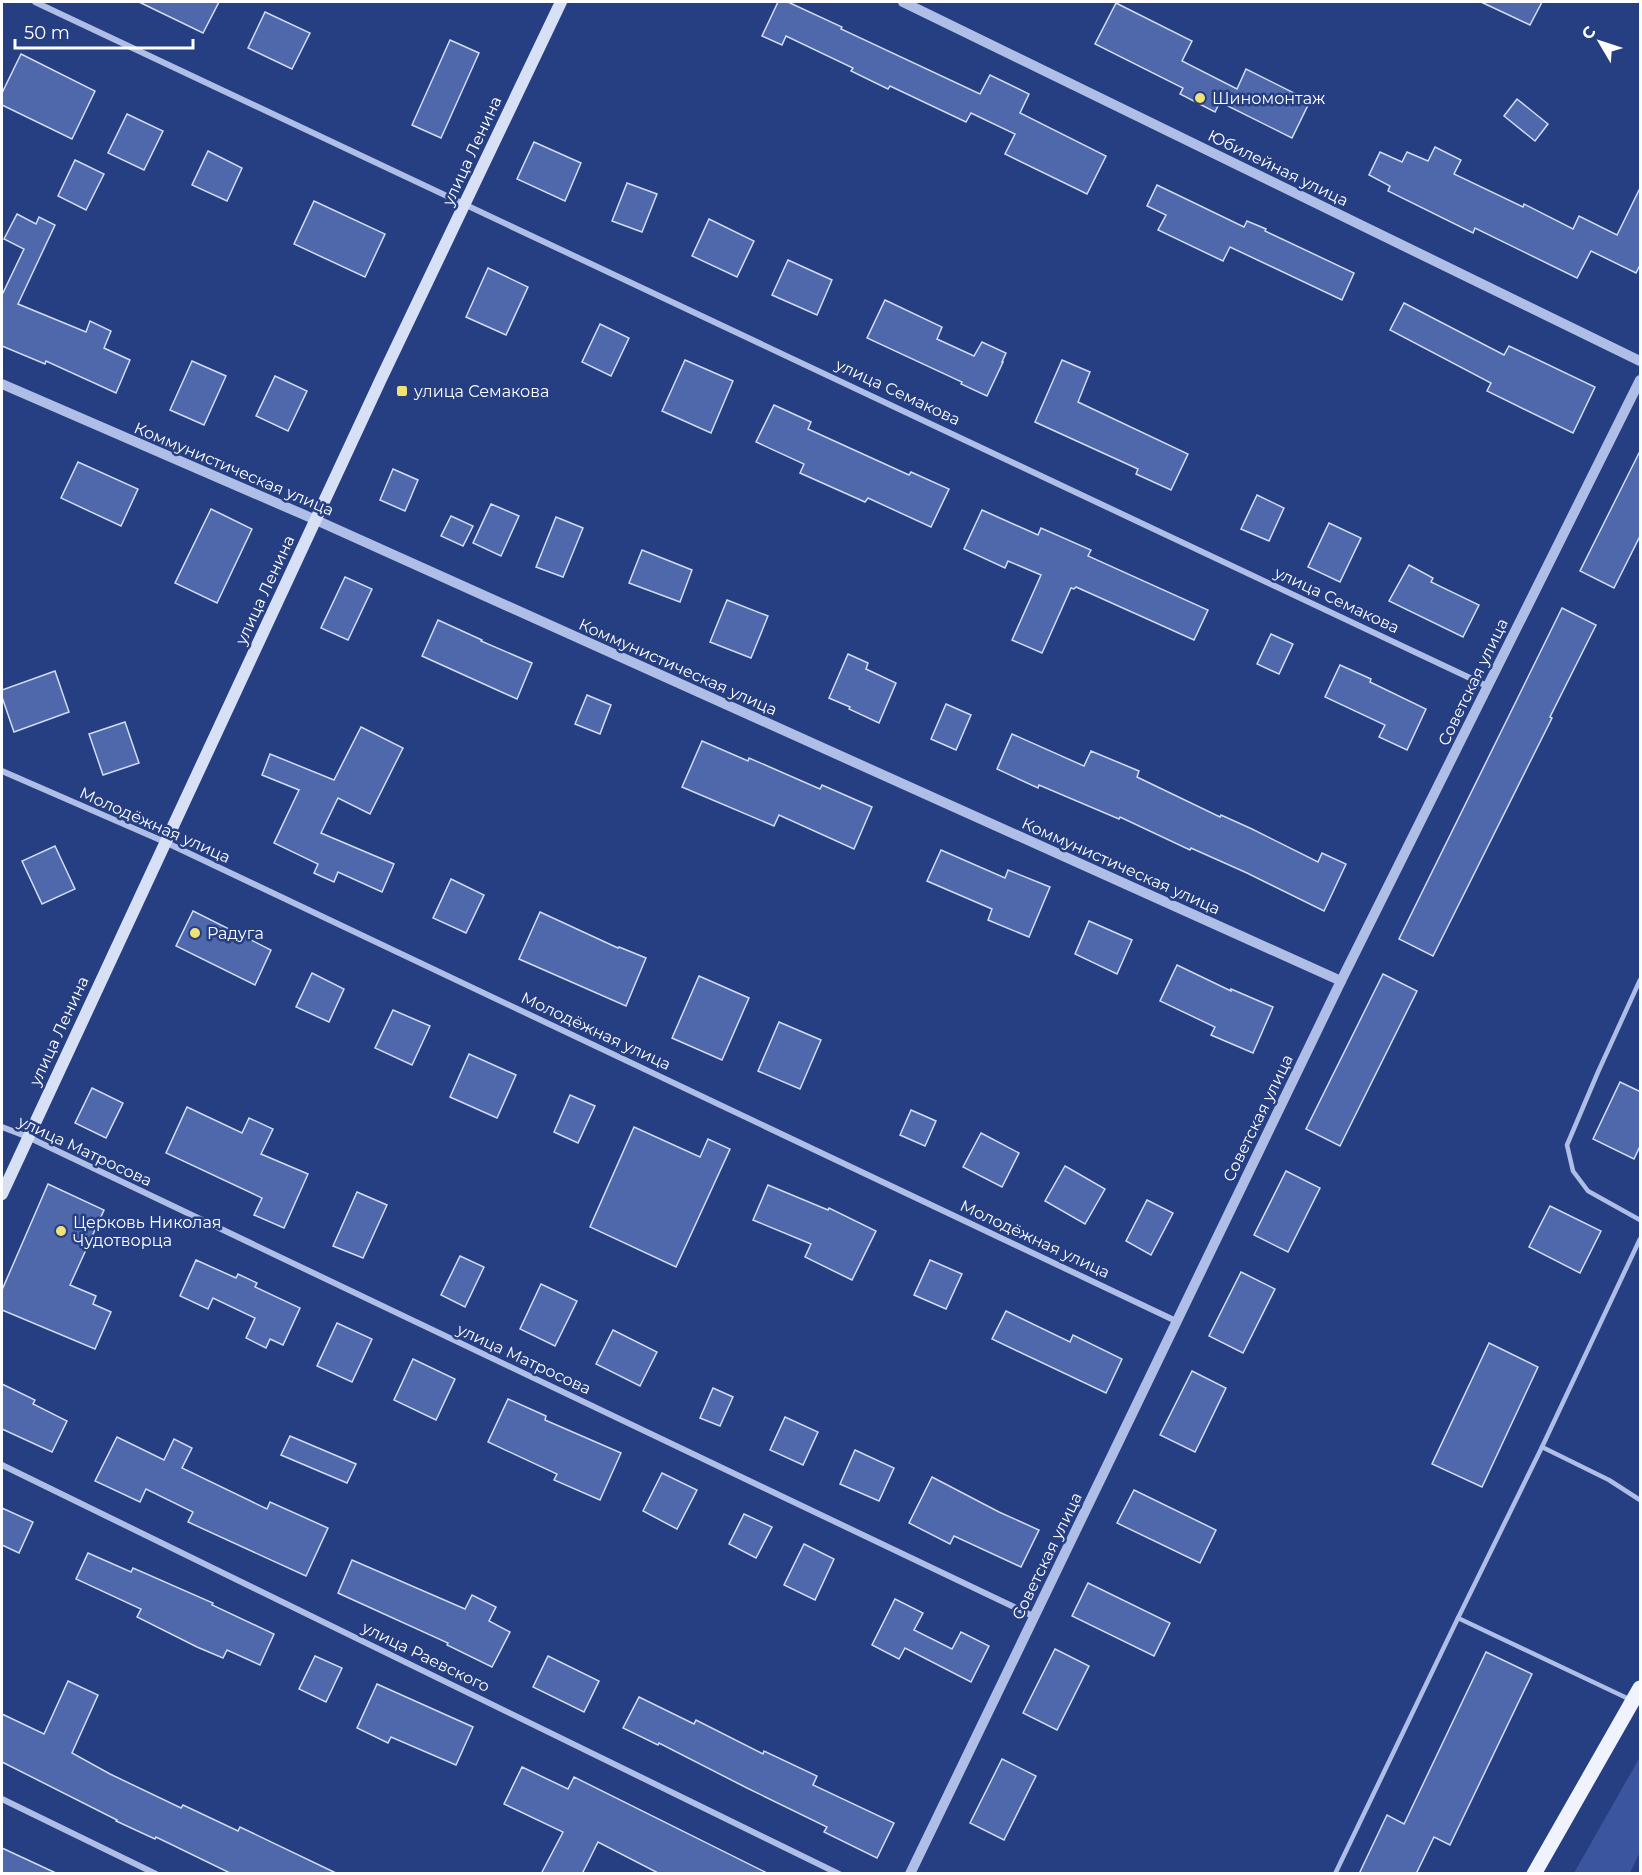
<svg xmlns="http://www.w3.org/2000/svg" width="1642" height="1875" font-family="Montserrat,sans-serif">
	<rect width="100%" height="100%" fill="#263e82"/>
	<path fill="#3b569f" d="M1640,1757V1852L1630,1873H1574Z"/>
	<g fill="#4f68ab" stroke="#d2dcf5" stroke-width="1.5">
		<path d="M139,2H219L203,33Z"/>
		<path d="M778,2H788L842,27L841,29L980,94L990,75L1029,94L1020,113L1106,156L1087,194L1005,154L1015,134L971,113L966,122L890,86L888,89L851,71L853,68L786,36L782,45L762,36Z"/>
		<path d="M1481,2H1542L1530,25Z"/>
		<path d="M1116,3L1192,41L1182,61L1237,89L1246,69L1310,101L1292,138L1220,102L1215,112L1180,94L1183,88L1095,44Z"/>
		<path d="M265,12L310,33L292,69L248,48Z"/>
		<path d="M450,40L479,53L441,138L412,125Z"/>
		<path d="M21,54L95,91L72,139L2,105V93Z"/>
		<path d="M1517,99L1548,124L1535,141L1504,116Z"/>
		<path d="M127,114L163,131L144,170L108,153Z"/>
		<path d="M534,142L581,163L565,201L517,179Z"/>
		<path d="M1435,147L1461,160L1454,174L1523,207L1524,204L1573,229L1579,216L1617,235L1641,186V263L1636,273L1591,251L1577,278L1475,228L1473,233L1388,191L1390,186L1369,175L1380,152L1402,162L1407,152L1428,161Z"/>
		<path d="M208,151L242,168L227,201L192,185Z"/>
		<path d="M75,160L104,174L86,210L58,196Z"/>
		<path d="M627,183L657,194L642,232L612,221Z"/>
		<path d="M1157,185L1244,227L1247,221L1266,229L1265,231L1354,273L1342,300L1230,247L1223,261L1158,230L1166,215L1147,206Z"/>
		<path d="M314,201L385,234L365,277L294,244Z"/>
		<path d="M17,214L36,224L39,217L55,225L18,304L86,332L90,321L111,331L104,348L130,360L116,393L46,361L45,364L2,346V295L24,249L4,239Z"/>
		<path d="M709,219L754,241L737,277L692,256Z"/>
		<path d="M788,260L832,280L817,315L772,295Z"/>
		<path d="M488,268L528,287L506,335L466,317Z"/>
		<path d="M885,300L942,327L937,339L974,356L982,342L1006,353L1002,362H1003L987,396L961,384L962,382L867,338Z"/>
		<path d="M1404,303L1504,355L1509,346L1595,387L1573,433L1487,391L1491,383L1390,330Z"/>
		<path d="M600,324L629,338L611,376L582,362Z"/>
		<path d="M685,360L733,381L711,433L662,411Z"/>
		<path d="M1062,360L1090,372L1078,402L1188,454L1171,490L1136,474L1138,469L1035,422Z"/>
		<path d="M192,361L226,376L204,425L170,410Z"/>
		<path d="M275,376L307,391L288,431L256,416Z"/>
		<path d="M774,405L811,422L808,429L909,475L911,472L949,489L931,527L868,498L865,502L800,473L804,464L756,442Z"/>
		<path d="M1641,449V534L1614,588L1580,571Z"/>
		<path d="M78,462L138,489L121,526L61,498Z"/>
		<path d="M393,469L418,480L405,511L380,500Z"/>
		<path d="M1257,495L1284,508L1269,541L1241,529Z"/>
		<path d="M491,504L519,516L501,556L473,543Z"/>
		<path d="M211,509L252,529L217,603L175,583Z"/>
		<path d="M982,510L1038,535L1041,528L1091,550L1088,556L1208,610L1194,640L1076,587L1074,589L1071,588L1042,653L1012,640L1041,575L1008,561L1005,568L964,549Z"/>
		<path d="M451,516L473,526L463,546L441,536Z"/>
		<path d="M556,517L583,528L563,577L536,567Z"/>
		<path d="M1329,523L1361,538L1340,582L1308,567Z"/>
		<path d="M642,550L692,570L680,602L629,583Z"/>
		<path d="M1409,565L1433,578L1431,582L1479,605L1463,637L1389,601Z"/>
		<path d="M345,577L372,589L348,640L321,628Z"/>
		<path d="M727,600L768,616L751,658L710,642Z"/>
		<path d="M1562,608L1596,625L1550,717L1552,718L1433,956L1399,939Z"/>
		<path d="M438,620L482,640L481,641L532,663L517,699L422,656Z"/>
		<path d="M1271,634L1293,644L1279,674L1257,664Z"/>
		<path d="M848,654L868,663L866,669L896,683L879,723L849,709L850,707L829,698Z"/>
		<path d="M1340,665L1371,679L1370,682L1426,709L1407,750L1379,737L1385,725L1325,697Z"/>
		<path d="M55,671L69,712L14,732L2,697V690Z"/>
		<path d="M587,695L611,705L600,734L575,724Z"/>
		<path d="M946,704L971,715L956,750L931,739Z"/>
		<path d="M125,722L139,763L103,775L89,734Z"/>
		<path d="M361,727L403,748L370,814L338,798L321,833L394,864L382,892L338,872L334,882L314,873L318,864L274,843L299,790L262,775L270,754L334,780Z"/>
		<path d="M1012,734L1084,766L1091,751L1139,771L1137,777L1220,817L1221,815L1252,829L1318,862L1322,853L1346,864L1324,911L1247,873L1191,848L1190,850L1120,817L1119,819L1039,785L1038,788L997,769Z"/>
		<path d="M702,741L748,761L749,758L820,789L822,785L872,807L854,849L779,815L774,826L682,787Z"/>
		<path d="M55,846L75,889L42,904L22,861Z"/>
		<path d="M941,850L1005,878L1008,870L1050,887L1029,937L988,920L992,909L927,881Z"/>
		<path d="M451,879L484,895L466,933L433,918Z"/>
		<path d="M193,911L271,950L255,985L176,946Z"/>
		<path d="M540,912L618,948L619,947L646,958L626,1006L519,959Z"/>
		<path d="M1089,921L1132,940L1117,974L1075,954Z"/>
		<path d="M1177,965L1231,991V989L1273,1007L1253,1053L1211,1035L1215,1027L1160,1001Z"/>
		<path d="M312,973L344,989L329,1022L296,1007Z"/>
		<path d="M1383,974L1417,991L1340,1146L1306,1129Z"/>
		<path d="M699,976L749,998L722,1060L672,1038Z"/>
		<path d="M393,1010L430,1026L412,1065L375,1048Z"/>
		<path d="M779,1022L821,1040L800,1089L758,1071Z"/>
		<path d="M469,1054L516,1075L497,1118L450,1097Z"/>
		<path d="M1620,1082L1641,1092V1144L1634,1159L1593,1139Z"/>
		<path d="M92,1088L123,1103L106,1138L75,1123Z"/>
		<path d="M570,1095L595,1106L578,1143L554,1132Z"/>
		<path d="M187,1107L242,1133L249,1118L273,1129L261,1154L308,1174L284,1228L254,1215L262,1198L166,1153Z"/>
		<path d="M911,1110L936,1121L925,1146L900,1135Z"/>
		<path d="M634,1127L700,1157L708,1139L730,1149L676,1267L590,1227Z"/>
		<path d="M981,1133L1019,1153L1002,1187L963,1167Z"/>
		<path d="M1065,1166L1105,1189L1085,1224L1045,1201Z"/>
		<path d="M1286,1171L1320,1188L1288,1252L1254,1235Z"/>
		<path d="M48,1184L104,1210L70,1285L96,1296L93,1304L111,1312L95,1349L2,1310V1290Z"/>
		<path d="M768,1185L828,1210L829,1208L876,1231L852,1280L805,1257L811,1244L753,1220Z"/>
		<path d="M357,1192L387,1205L363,1258L333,1246Z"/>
		<path d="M1147,1200L1173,1213L1151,1255L1126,1241Z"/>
		<path d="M1550,1206L1601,1231L1580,1273L1529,1247Z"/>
		<path d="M460,1256L484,1267L465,1307L441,1295Z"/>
		<path d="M196,1260L236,1278L238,1274L257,1283L255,1287L300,1308L283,1345L270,1339L266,1348L246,1338L255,1318L213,1298L208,1309L180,1296Z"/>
		<path d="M930,1260L962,1274L946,1309L914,1295Z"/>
		<path d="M1241,1272L1275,1289L1243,1353L1209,1336Z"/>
		<path d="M541,1284L577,1301L555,1346L520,1329Z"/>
		<path d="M1006,1311L1070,1342L1073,1335L1122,1359L1106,1393L992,1339Z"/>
		<path d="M337,1323L372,1339L352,1382L317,1366Z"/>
		<path d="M613,1330L657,1352L640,1386L596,1364Z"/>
		<path d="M1489,1343L1538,1367L1482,1487L1432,1464Z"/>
		<path d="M413,1359L455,1379L436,1420L394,1400Z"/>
		<path d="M1192,1371L1226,1388L1195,1452L1160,1435Z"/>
		<path d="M2,1384L35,1400L33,1404L67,1421L52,1452L2,1429Z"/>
		<path d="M713,1388L733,1397L720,1426L700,1418Z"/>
		<path d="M508,1399L546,1416L545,1420L621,1453L600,1500L554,1480L557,1474L488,1442Z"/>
		<path d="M785,1417L818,1432L803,1465L770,1450Z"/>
		<path d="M290,1436L356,1464L347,1483L281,1455Z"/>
		<path d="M117,1437L164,1460L174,1439L192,1448L182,1468L267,1509L270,1502L328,1528L306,1576L188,1522L193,1512L146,1489L140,1502L95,1481Z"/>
		<path d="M855,1450L894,1468L879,1501L840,1484Z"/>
		<path d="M662,1473L697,1490L677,1529L643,1511Z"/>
		<path d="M932,1477L999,1512L1039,1530L1021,1567L954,1536L950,1544L909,1523Z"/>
		<path d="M1134,1490L1216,1530L1200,1563L1117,1523Z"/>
		<path d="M2,1508L33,1522L19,1553L2,1545Z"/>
		<path d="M744,1514L772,1527L756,1558L729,1544Z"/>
		<path d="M804,1544L834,1559L815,1600L784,1585Z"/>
		<path d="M88,1553L131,1572L133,1568L213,1603L212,1605L274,1634L260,1665L227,1650L223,1658L197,1647L137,1617L141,1609L76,1579Z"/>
		<path d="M352,1560L465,1609L472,1595L496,1607L489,1621L510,1632L492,1667L447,1645L448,1643L338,1593Z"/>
		<path d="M1088,1583L1170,1623L1154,1656L1072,1616Z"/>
		<path d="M895,1599L923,1613L914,1630L952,1649L961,1632L989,1646L971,1682L905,1648L899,1659L872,1645Z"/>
		<path d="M1055,1649L1089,1666L1057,1730L1023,1713Z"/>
		<path d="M1486,1652L1532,1674L1450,1845L1434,1837L1416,1874H1359L1387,1815L1404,1824Z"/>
		<path d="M315,1656L342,1668L326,1702L299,1689Z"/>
		<path d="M548,1656L599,1681L584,1712L533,1687Z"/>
		<path d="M68,1681L98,1695L72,1753L110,1774L181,1808L183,1805L238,1831L240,1827L338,1874H232L156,1837L155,1839L116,1821L117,1820L2,1762V1714L44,1734Z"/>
		<path d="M377,1684L473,1727L456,1765L391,1737L388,1743L357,1728Z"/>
		<path d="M639,1697L694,1724L696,1720L763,1754L764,1751L817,1776L813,1785L894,1823L877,1858L824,1832L827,1827L747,1788L659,1743L658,1745L623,1728Z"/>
		<path d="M1002,1759L1036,1776L1004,1840L970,1823Z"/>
		<path d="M522,1767L568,1789L574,1777L769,1874H660L598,1842L582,1874H541L563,1832L504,1804Z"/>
		<path d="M2,1848L58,1874H2Z"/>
	</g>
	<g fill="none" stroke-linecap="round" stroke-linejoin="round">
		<g stroke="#afbee7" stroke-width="4.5">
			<path d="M1640,980L1598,1072L1567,1145L1573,1171L1588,1191L1640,1220"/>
			<path d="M1542,1447L1609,1480L1640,1500"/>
			<path d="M1458,1618L1542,1447L1640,1239"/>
			<path d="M1335,1874L1458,1618L1631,1700"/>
		</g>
		<g stroke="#afbee7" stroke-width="6">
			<path d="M35,2L1487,686"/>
			<path d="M2,771L165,842L1176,1321"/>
			<path d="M2,1127L28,1137L1035,1617"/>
			<path d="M2,1465L839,1874"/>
			<path d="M2,1799L156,1874"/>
		</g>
		<g stroke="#afbee7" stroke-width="10">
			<path d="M903,2L1640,361"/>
			<path d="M2,384L316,520L1341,981"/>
			<path d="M910,1874L1341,981L1640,380"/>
		</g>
		<path stroke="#d8e0f6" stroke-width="12" d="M2,1194L381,379L561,2"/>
		<path stroke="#f0f3fd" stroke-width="15" d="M1534,1874L1640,1688"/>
	</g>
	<g fill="#f0e274" stroke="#263e82" stroke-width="2">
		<circle cx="1200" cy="98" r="6"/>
		<rect x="396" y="385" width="12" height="12" rx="3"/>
		<circle cx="195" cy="933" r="6"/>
		<circle cx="61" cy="1231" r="6"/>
	</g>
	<g text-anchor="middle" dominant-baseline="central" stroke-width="5" stroke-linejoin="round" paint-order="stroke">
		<g font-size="16" fill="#fff" stroke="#263e82" text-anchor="start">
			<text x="1212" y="98">Шиномонтаж</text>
			<text x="414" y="391">улица Семакова</text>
			<text x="207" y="933">Радуга</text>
			<text x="73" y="1222">Церковь Николая<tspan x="73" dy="18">Чудотворца</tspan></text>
		</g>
		<g font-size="16" fill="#fff" stroke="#263e82">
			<text transform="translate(472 151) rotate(-65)">улица Ленина</text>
			<text transform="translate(1278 168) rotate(26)">Юбилейная улица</text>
			<text transform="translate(898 392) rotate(25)">улица Семакова</text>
			<text transform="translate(234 469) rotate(23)">Коммунистическая улица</text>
			<text transform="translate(265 590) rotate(-65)">улица Ленина</text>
			<text transform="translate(1337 600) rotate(25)">улица Семакова</text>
			<text transform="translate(678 667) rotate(24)">Коммунистическая улица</text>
			<text transform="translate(1473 682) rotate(-64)">Советская улица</text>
			<text transform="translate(155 825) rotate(24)">Молодёжная улица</text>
			<text transform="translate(1121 866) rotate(24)">Коммунистическая улица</text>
			<text transform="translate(59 1031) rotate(-65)">улица Ленина</text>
			<text transform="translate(596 1031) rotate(25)">Молодёжная улица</text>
			<text transform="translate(1258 1118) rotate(-64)">Советская улица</text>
			<text transform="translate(85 1151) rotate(25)">улица Матросова</text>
			<text transform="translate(1035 1239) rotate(25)">Молодёжная улица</text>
			<text transform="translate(524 1359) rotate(25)">улица Матросова</text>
			<text transform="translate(1047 1556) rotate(-64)">Советская улица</text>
			<text transform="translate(426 1657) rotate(26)">улица Раевского</text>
		</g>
	</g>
	<rect width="1642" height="1875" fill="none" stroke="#ffffff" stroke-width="6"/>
	<g transform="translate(1600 42) rotate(309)" stroke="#263e82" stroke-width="4.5" paint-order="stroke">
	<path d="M0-4.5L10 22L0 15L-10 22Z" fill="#ffffff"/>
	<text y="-9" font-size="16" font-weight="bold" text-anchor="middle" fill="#ffffff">С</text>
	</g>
	<path d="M15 39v9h178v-9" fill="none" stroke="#ffffff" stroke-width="3"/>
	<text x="24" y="39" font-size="18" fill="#ffffff" stroke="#263e82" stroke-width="4.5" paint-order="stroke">50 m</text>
</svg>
